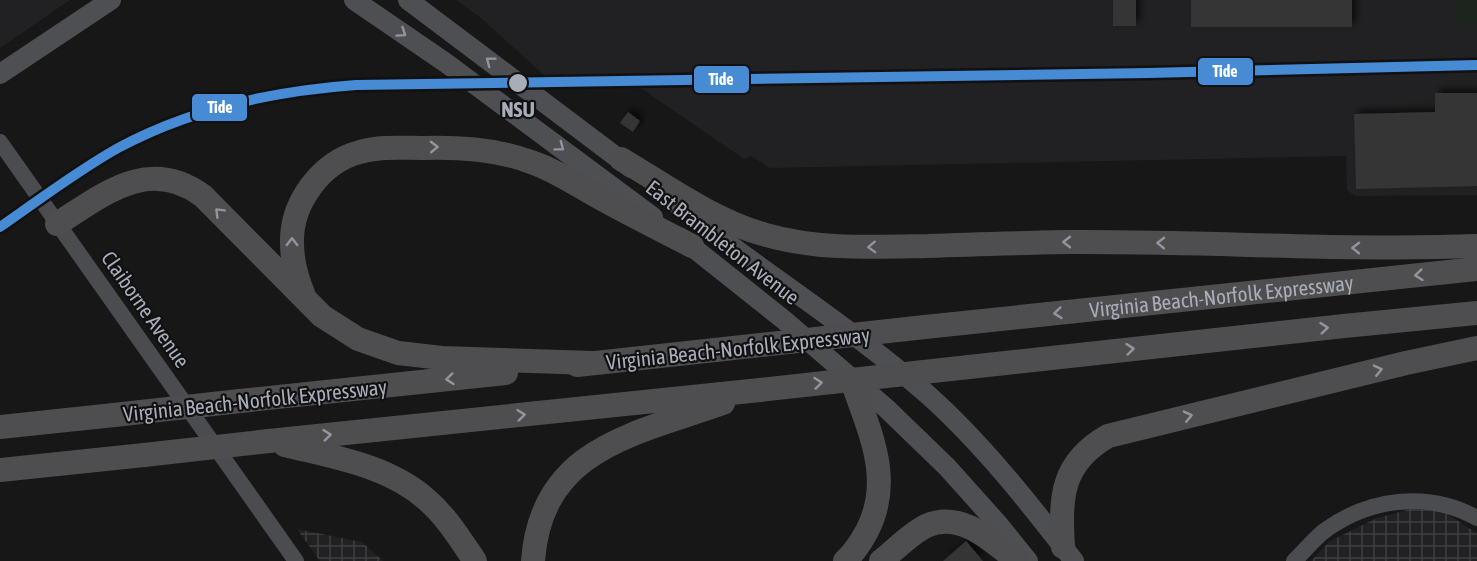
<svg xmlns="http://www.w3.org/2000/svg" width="1477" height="561" font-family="'Asap Condensed',sans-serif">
	<defs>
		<pattern id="industrial-grid" width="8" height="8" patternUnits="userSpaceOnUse" patternTransform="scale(1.5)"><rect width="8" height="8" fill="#212123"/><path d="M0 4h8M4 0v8" fill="none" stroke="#3e3f41"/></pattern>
		<filter id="shadow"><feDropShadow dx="4.5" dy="-4.5" stdDeviation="3" flood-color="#0009"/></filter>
	</defs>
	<rect width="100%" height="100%" fill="#171717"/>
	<g fill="#212123">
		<path d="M0,0H70L0,48Z"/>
		<path d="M456,0H1477V195L1355,196L1347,190L1346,156L770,168L751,156L744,159L626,78L832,72L546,77L481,18Z"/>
	</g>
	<g fill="url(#industrial-grid)">
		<path d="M1411,509L1442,511L1477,533V561H1311L1330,541L1377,518Z"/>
		<path d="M297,529L362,542L383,561H320Z"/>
	</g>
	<path fill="#1d241e" d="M1453,0H1477V27L1455,29Z"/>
	<g fill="#353536" filter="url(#shadow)">
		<rect x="1113" y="0" width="23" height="26"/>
		<rect x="1191" y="0" width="161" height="27"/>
		<path d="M1435,93H1477V186L1356,189L1354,114L1435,112Z"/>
		<path d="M628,112L640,121L633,132L620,123Z"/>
		<path d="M966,541L983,561H943Z"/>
	</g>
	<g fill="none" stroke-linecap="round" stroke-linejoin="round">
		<g stroke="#4b4c50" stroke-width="16">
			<path d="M0,142L296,561"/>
			<path d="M1294,561C1305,551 1315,537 1327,529C1371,498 1429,491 1477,518"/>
		</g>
		<g stroke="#4d4f52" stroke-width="20">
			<path d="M354,0L446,63L653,217"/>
			<path d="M408,0L631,168"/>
			<path d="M0,74L111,0"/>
			<path d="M670,199C754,267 846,323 927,394C982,443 1029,503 1074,561"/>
			<path d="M681,238L784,320L886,408L947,467L999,525L1028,561"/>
		</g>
		<g stroke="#4e4e51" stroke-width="24">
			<path d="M621,159C667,186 714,221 766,235C819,250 873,247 928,246C975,244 1022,243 1069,242C1205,241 1341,251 1477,246"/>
			<path d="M57,224C104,194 149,156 203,196L322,316L358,339L398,353L442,358L592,363"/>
			<path d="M304,296C297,279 292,262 292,243C291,203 321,162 360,152C381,146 403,148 424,148C460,147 497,149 531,162C558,171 579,187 604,200C633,216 663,231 692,246"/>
			<path id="s1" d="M925,327L1477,269"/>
			<path d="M577,365L715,350"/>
			<path d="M969,367L1344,326L1477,313"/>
			<path d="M240,401L506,373"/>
			<path d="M0,427L114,415"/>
			<path d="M269,441L760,390"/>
			<path d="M285,445C333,457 387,465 426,499C446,516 460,539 475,561"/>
			<path d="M0,470L144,455"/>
			<path d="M1063,547C1060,497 1061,463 1108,436L1406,363L1477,348"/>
			<path d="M533,561C541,448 635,434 723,403"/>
			<path d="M845,561C854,553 861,542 867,531C894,479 869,431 852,381"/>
			<path d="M881,561C895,550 910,534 926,526C961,510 992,541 1017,561"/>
		</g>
		<g stroke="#4e4e51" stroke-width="24">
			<path d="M715,350L925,327"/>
			<path d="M760,390L969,367"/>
			<path d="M114,415L240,401"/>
			<path d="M144,455L269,441"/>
		</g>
		<g stroke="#111113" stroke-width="15">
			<path id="rail-1" d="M0,227C39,200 77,171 118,148C192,108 273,91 356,85L1148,73L1477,65"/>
		</g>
		<use href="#rail-1" stroke="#468bd4" stroke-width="10"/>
	</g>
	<defs><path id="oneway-chevron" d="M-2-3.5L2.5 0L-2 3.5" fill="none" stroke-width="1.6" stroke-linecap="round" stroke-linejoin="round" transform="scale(1.5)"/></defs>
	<g stroke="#91969e">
		<use href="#oneway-chevron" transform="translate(402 33) rotate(34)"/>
		<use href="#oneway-chevron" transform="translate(490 61) rotate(-143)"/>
		<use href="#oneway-chevron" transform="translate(560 147) rotate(37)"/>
	</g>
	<g stroke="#92959e">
		<use href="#oneway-chevron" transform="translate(434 147) rotate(-1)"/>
		<use href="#oneway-chevron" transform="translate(219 212) rotate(-135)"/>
		<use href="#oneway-chevron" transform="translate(292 242) rotate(-90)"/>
		<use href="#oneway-chevron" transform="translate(1067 242) rotate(180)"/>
		<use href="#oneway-chevron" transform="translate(1161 243) rotate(-179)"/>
		<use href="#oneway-chevron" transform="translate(872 247) rotate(178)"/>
		<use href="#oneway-chevron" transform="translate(1356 248) rotate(-179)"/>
		<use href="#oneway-chevron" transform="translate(1419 275) rotate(174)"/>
		<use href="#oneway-chevron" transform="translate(1058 313) rotate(174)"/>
		<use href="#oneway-chevron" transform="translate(1324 328) rotate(-6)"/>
		<use href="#oneway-chevron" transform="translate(1130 349) rotate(-6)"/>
		<use href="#oneway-chevron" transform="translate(1378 370) rotate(-13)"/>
		<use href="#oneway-chevron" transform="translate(450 379) rotate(174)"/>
		<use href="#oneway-chevron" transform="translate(818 383) rotate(-6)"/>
		<use href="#oneway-chevron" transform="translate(521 415) rotate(-6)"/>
		<use href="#oneway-chevron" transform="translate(1188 416) rotate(-13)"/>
		<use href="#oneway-chevron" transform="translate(327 435) rotate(-6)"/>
	</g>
	<circle fill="#a8adb8" stroke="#111113" stroke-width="2" cx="518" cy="83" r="10"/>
	<g text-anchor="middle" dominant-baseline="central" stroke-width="4.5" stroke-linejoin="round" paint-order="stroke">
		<g font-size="21" font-weight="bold" fill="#a8adb8" stroke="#111113">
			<text x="518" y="109">NSU</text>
		</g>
		<g font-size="21" fill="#a8adb8" stroke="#111113">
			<text transform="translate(723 242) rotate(38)">East Brambleton Avenue</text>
			<text stroke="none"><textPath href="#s1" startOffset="298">Virginia Beach-Norfolk Expressway</textPath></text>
			<text transform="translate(146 309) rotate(55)">Claiborne Avenue</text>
			<text transform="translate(738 348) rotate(-6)">Virginia Beach-Norfolk Expressway</text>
			<text transform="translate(255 400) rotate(-6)">Virginia Beach-Norfolk Expressway</text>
		</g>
	</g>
	<g stroke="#111113" stroke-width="2">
		<rect x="1197" y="57" width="57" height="29" rx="6" fill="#468bd4"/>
		<rect x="693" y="65" width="57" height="29" rx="6" fill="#468bd4"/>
		<rect x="191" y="93" width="57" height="29" rx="6" fill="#468bd4"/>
	</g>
	<g font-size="16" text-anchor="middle" font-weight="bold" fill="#fff">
		<text x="1225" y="77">Tide</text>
		<text x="721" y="85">Tide</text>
		<text x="220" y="113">Tide</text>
	</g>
</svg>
